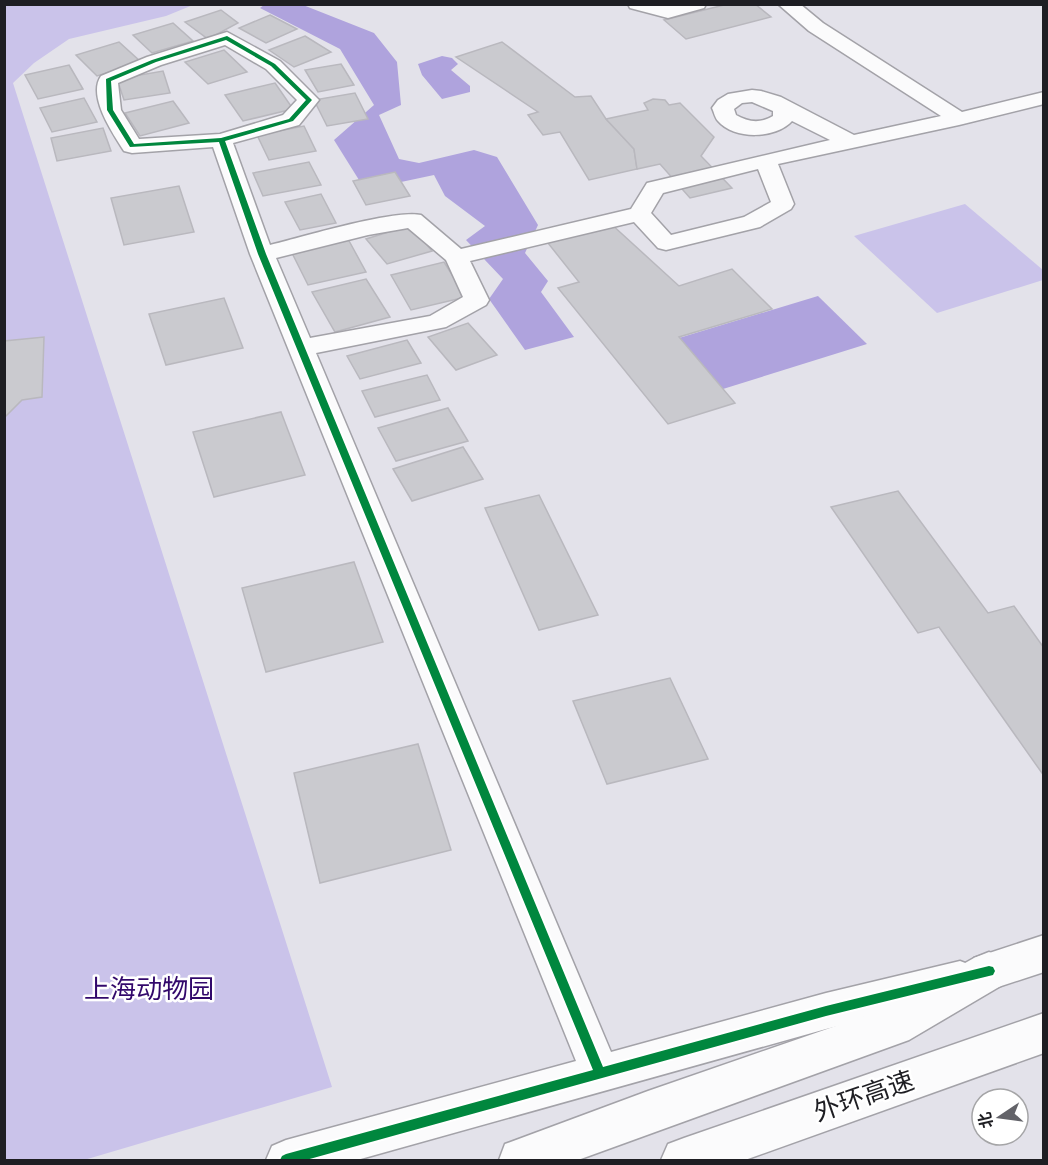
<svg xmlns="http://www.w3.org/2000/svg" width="1048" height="1165" font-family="Signika,'Noto Sans SC',sans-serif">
	<rect width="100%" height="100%" fill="#e3e2ea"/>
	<g fill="#cac3ea">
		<path d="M5,5H193L166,16L69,39L34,63L13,83L332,1087L84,1160H5Z"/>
		<path d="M965,204L1043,270V280L937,313L854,236Z"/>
	</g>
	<g fill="#afa3dd">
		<path d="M264,5H303L374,33L397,62L401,105L379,115L399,159L419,163L474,150L497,157L538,225L525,253L548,281L541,292L574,337L525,350L489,299L503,279L466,240L485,226L445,196L434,175L401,182L359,180L334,140L374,105L340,49L260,8Z"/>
		<path d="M442,56L452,58L458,64L451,70L470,86V92L442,99L422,75L418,64Z"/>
		<path d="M818,296L867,344L723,389L679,338Z"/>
	</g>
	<g fill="#cacacf" stroke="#b9b8be" stroke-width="1.5">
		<path d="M728,4H755L771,17L686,39L664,20Z"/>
		<path d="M221,10L238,23L208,39L185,22Z"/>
		<path d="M270,15L297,29L266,43L239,28Z"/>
		<path d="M173,23L193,41L152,53L133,35Z"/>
		<path d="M305,36L331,52L294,67L269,50Z"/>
		<path d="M119,42L141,62L97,76L76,55Z"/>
		<path d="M502,42L575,97L591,96L606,119L634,149L637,169L589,180L560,132L543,135L528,115L538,112L456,57Z"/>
		<path d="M224,50L247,72L208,84L185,62Z"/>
		<path d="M341,64L354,85L318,92L305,70Z"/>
		<path d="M69,65L83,89L38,99L25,75Z"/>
		<path d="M163,71L170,93L124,100L117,79Z"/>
		<path d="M275,83L293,109L243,121L225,95Z"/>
		<path d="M355,93L368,119L327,126L314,100Z"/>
		<path d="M84,98L97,122L52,132L40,108Z"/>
		<path d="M653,99L665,100L669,105L680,103L714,137L701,156L732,188L690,198L660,164L637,169L634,149L606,119L648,110L644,103Z"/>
		<path d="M173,101L189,123L140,136L125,113Z"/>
		<path d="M304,126L316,151L269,160L257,135Z"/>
		<path d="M103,128L111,151L57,161L51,138Z"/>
		<path d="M309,162L321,185L263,196L253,173Z"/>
		<path d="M395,172L410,196L366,205L353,181Z"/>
		<path d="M179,186L194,232L124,245L111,198Z"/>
		<path d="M321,194L336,223L300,230L285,202Z"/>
		<path d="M610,223L679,286L732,269L772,309L679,337L735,403L668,424L558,288L579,282L544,238Z"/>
		<path d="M411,225L432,251L387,264L366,239Z"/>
		<path d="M348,239L366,272L308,285L291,251Z"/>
		<path d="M444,262L466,297L411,310L391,275Z"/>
		<path d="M366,279L390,317L335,332L312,292Z"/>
		<path d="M224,298L243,348L166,365L149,314Z"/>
		<path d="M468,323L497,355L456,370L428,337Z"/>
		<path d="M44,337L42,397L22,400L4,418V341Z"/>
		<path d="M407,340L421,363L360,379L347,356Z"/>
		<path d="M427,375L440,400L375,417L362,391Z"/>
		<path d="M448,408L468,441L396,461L378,428Z"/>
		<path d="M281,412L305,475L214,497L193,432Z"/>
		<path d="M463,447L483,479L412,501L393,469Z"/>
		<path d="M898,491L988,613L1014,606L1044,648V776L939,627L918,633L831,507Z"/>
		<path d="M539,495L598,615L539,630L485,508Z"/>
		<path d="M354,562L383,642L266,672L242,588Z"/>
		<path d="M670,678L708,759L607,784L573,701Z"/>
		<path d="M418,744L451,850L320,883L294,773Z"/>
	</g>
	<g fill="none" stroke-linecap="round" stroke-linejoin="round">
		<g stroke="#a3a2a8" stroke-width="3">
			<g id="minor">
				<path d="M628,4H706L704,8L668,18L630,8Z"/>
				<path d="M778,4H800L823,23L962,112L1044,92V104L959,125L778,164L794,204L791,209L760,227L666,250L658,248L634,222L470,261L489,300L486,305L446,327L316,353L611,1052L826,993L960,961L973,966L979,978L973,990L960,995L826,1029L357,1160H266L272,1146L286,1140L576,1061L250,254L213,147L132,153L124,151C113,134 87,96 101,76L147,57L227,32L280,61L319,100L299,125L233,143L270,245C302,237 395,209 421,215L461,249L631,209L647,183L830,140L792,121C776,139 734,140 718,121C715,118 714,112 712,108L718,100L728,94L752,90L761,91L781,97L854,135L941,116L809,31ZM225,45L266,69L297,100L283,115L220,134L139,139L121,110L118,83L161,65ZM752,102L773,111V116C760,124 748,122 736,115L734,109L742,103ZM758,169L771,202L744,217L671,235L651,213L663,193ZM408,228L446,260L463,297L430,316L310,338L276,258L368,235Z"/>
			</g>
		</g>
		<g stroke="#a3a2a8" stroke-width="3">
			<path id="major" d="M1044,935V972L989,990L974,984L968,971L974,958Z"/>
		</g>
		<g stroke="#a3a2a8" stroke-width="3">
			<g id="highway">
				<path d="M989,952L1004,958L1010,971L1004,984L909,1040L578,1160H499L505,1144L648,1091L882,1010L974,958Z"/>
				<path d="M1044,1013V1053L745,1160H661L668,1144L684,1138Z"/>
			</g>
		</g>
		<use href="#minor" fill="#fbfbfc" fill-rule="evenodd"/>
		<use href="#major" fill="#fbfbfc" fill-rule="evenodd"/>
		<use href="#highway" fill="#fbfbfc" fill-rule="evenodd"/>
		<g stroke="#fff" stroke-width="4">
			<path id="cycleway" d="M227,36L275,64L312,100L293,121L225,141L266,254L603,1067L826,1006L989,966L993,967L995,971L993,975L826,1016L306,1160H280L282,1156L286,1154L593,1070L258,254L219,142L130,147L107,110L106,79L152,60ZM226,40L271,66L306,100L289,119L221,138L134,144L113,110L111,81L156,62Z"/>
		</g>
		<use href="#cycleway" fill="#00873e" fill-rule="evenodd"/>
	</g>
	<g text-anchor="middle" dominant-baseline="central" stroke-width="5" stroke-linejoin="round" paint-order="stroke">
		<g font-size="26" fill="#32086b" stroke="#fff">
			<text x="149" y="990">上海动物园</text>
		</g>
		<g font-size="26" fill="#1e1e23" stroke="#fff">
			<text transform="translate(864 1097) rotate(-19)">外环高速</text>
		</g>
	</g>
	<rect width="1048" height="1165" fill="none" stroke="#1e1e23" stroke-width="12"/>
	<g transform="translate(1000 1117) rotate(257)"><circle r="28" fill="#ffffff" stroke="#a5a5a7" stroke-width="1.5"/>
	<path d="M0-4.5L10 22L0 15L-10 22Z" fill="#636369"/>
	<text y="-9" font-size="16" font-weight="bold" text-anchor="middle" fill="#1e1e23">北</text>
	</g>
</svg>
